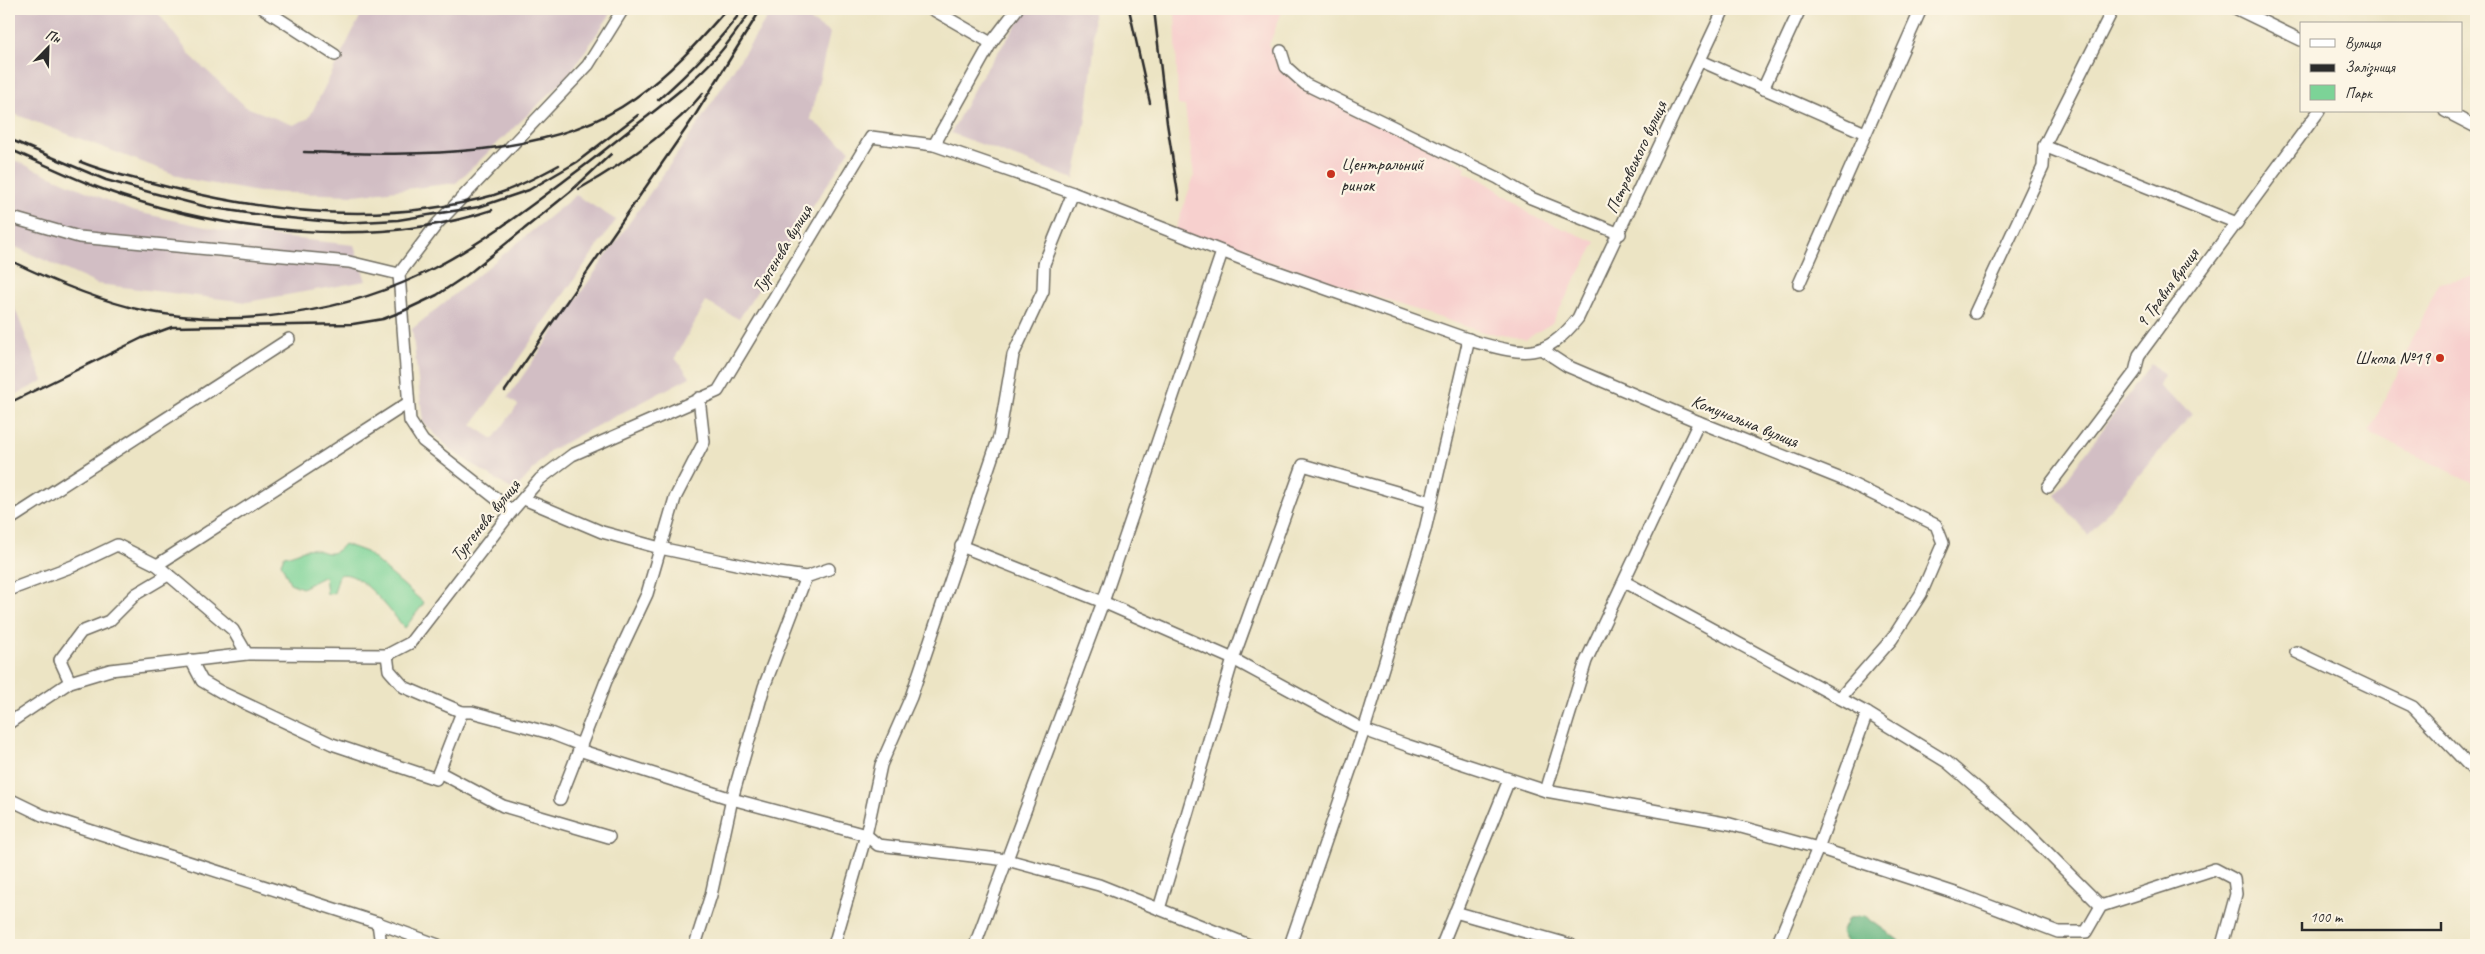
<svg xmlns="http://www.w3.org/2000/svg" width="2485" height="954" font-family="Caveat,sans-serif">
	<rect width="100%" height="100%" fill="#fcf5e5"/>
	<filter id="ink" filterUnits="userSpaceOnUse"><feTurbulence type="fractalNoise" baseFrequency=".02" numOctaves="2"/><feDisplacementMap in="SourceGraphic" scale="10" xChannelSelector="R" yChannelSelector="G"/><feConvolveMatrix kernelMatrix="1 2 1 2 8 2 1 2 1" color-interpolation-filters="sRGB"/></filter>
	<filter id="wash" filterUnits="userSpaceOnUse"><feTurbulence type="fractalNoise" baseFrequency=".0096" numOctaves="4" result="noise"/><feDisplacementMap in="SourceGraphic" scale="20" xChannelSelector="R" yChannelSelector="G"/><feGaussianBlur stdDeviation="1.12" result="paint"/><feColorMatrix in="noise" values="0 0 0 0 0 0 0 0 0 0 0 0 0 0 0 0 0 1.4 0 .05"/><feComposite in="paint" operator="in"/></filter>
	<g filter="url(#wash)">
		<rect width="100%" height="100%" fill="#ece4c4"/>
		<g fill="#f7d0ce">
			<path d="M1175,9H1283L1269,45L1282,69L1297,80V85L1349,107L1347,113L1410,138L1466,167L1464,172L1482,180L1516,202L1530,215L1596,242L1552,323L1526,339L1483,332L1175,231L1194,176L1185,106L1178,105Z"/>
			<path d="M2476,276V484L2369,433L2439,283Z"/>
		</g>
		<g fill="#d2bec4">
			<path d="M9,9H155L191,56L246,107L293,125L309,118L364,9H614L568,76L456,183L355,195L258,192L187,179L9,112Z"/>
			<path d="M773,9H793L830,33L810,119L850,150L739,319L706,302L675,358L690,377L551,450L514,491L453,452L423,422L412,329L576,195L616,220L472,425L493,439L518,405L508,397L696,127Z"/>
			<path d="M1028,9H1093L1094,49L1086,119L1074,179L951,133L978,81Z"/>
			<path d="M9,158L132,211L224,231L354,245L366,281L247,302L97,284L9,244Z"/>
			<path d="M9,293L43,381L9,398Z"/>
			<path d="M2151,363L2164,375L2158,386L2192,413L2088,535L2055,495Z"/>
		</g>
		<path fill="#7cd397" stroke="#547f61" d="M344,544L366,552L424,603L405,628C391,613 360,568 339,575L334,593L327,594L325,576L302,588L290,583L281,563L284,556C292,555 299,551 307,549C320,546 329,563 344,544Z"/>
		<path fill="#65b580" stroke="#487056" d="M1865,916L1905,945H1848L1841,933L1848,918Z"/>
	</g>
	<g filter="url(#ink)">
		<g fill="none" stroke-linecap="round" stroke-linejoin="round">
			<g stroke="#6f6c61" stroke-width="14">
				<g id="minor">
					<path d="M264,9L335,55"/>
					<path d="M932,9L991,43"/>
					<path d="M2113,9L2044,146L2237,223"/>
					<path d="M2237,9L2301,40"/>
					<path d="M1281,51L1286,67L1305,84L1498,178L1531,198L1620,234"/>
					<path d="M1701,61L1865,133"/>
					<path d="M1763,89L1800,9"/>
					<path d="M2445,111L2476,127"/>
					<path d="M934,145L991,43L1017,9"/>
					<path d="M9,217L79,237L349,262L399,274"/>
					<path d="M1799,284L1921,9"/>
					<path d="M1975,313L2043,167L2044,146"/>
					<path d="M1541,349L1567,366L1699,422L1844,480L1936,525L1943,543L1921,594L1892,639L1840,698"/>
					<path d="M2048,487L2135,372L2139,355L2319,111"/>
					<path d="M524,499L602,532L660,548L779,573L806,577L829,569"/>
					<path d="M512,511L423,441L410,421L399,274L437,224L588,65L623,9"/>
					<path d="M9,520L289,339"/>
					<path d="M961,546L1103,602L1233,659L1364,730L1409,746L1546,791L1730,824L1818,848L1961,895L2058,932H2086L2101,906L2215,869L2234,879L2236,894L2222,945"/>
					<path d="M157,565L408,403"/>
					<path d="M1625,582L1867,713L1947,762L2020,825L2101,906"/>
					<path d="M9,590L73,566L117,545L157,565L233,630L247,654"/>
					<path d="M2296,652L2413,707L2476,773"/>
					<path d="M387,655L389,670L404,687L462,712H472L550,733L581,745"/>
					<path d="M191,660L202,681L221,692L332,744L436,779L462,712"/>
					<path d="M70,682L60,660L81,632L109,621L136,594L168,575"/>
					<path d="M9,723L70,682L110,670L247,654L387,655L410,643L512,511L540,479L572,455L718,391L871,137L934,145L1073,193L1247,261L1476,342C1524,355 1544,361 1578,318L1724,9"/>
					<path d="M579,750L732,799L866,835L878,845L1007,860L1099,885L1249,945"/>
					<path d="M439,772L503,806L609,837"/>
					<path d="M1546,791L1586,661L1699,422"/>
					<path d="M9,799L42,815L378,923L438,945"/>
					<path d="M560,799L606,681L647,594L675,498L704,442L699,398"/>
					<path d="M1159,909L1233,659L1303,465L1431,502"/>
					<path d="M1455,912L1571,945"/>
					<path d="M378,923L381,945"/>
					<path d="M695,945L711,895L732,799L764,687L806,577"/>
					<path d="M834,945L866,835L881,765L911,697L999,437L1013,355L1043,291L1044,264L1073,193"/>
					<path d="M975,945L1103,602L1222,252"/>
					<path d="M1290,945L1364,730L1425,530L1469,339"/>
					<path d="M1442,945L1509,780"/>
					<path d="M1777,945L1818,848L1867,713"/>
				</g>
			</g>
			<use href="#minor" stroke="#fff" stroke-width="11"/>
			<g stroke="#2b2b2b" stroke-width="2.5">
				<path d="M1129,9L1150,103"/>
				<path d="M1154,9L1167,123L1179,200"/>
				<path d="M658,100C690,72 718,43 743,9"/>
				<path d="M9,139L106,180L149,192L207,207L268,216L342,223L398,220L447,212L479,207L529,190L577,162L638,115"/>
				<path d="M9,149C40,162 71,178 102,189C220,232 372,250 492,210"/>
				<path d="M304,152C407,155 548,161 635,98C672,72 698,42 727,9"/>
				<path d="M81,162C110,174 141,180 172,188C276,214 389,225 494,195C516,188 539,176 559,165"/>
				<path d="M579,189C621,165 672,131 703,93"/>
				<path d="M9,260C52,281 98,301 146,311C240,329 349,313 434,268C486,241 533,204 580,169C603,152 625,133 648,116C672,97 695,80 716,57C729,43 741,25 752,9"/>
				<path d="M505,391L694,117L761,9"/>
				<path d="M9,403L142,338L172,327L353,324L383,319L401,312L437,295L467,275L570,192L611,154"/>
			</g>
		</g>
	</g>
	<g fill="#c8321e" stroke="#fcf5e5" stroke-width="2">
		<circle cx="1331" cy="174" r="5"/>
		<circle cx="2440" cy="358" r="5"/>
	</g>
	<g text-anchor="middle" dominant-baseline="central" stroke-width="4.5" stroke-linejoin="round" paint-order="stroke">
		<g font-size="18" fill="#2b2b2b" stroke="#fcf5e5">
			<text transform="translate(1636 157) rotate(-65)">Петровського вулиця</text>
			<text transform="translate(782 249) rotate(-59)">Тургенева вулиця</text>
			<text transform="translate(2167 288) rotate(-54)">9 Травня вулиця</text>
			<text transform="translate(1745 421) rotate(22)">Комунальна вулиця</text>
			<text transform="translate(485 520) rotate(-51)">Тургенева вулиця</text>
		</g>
		<g font-size="18" fill="#2b2b2b" stroke="#fcf5e5" text-anchor="start">
			<text x="1341" y="164">Центральний<tspan x="1341" dy="21">ринок</tspan></text>
			<text x="2430" y="358" text-anchor="end">Школа №19</text>
		</g>
	</g>
	<rect width="2485" height="954" fill="none" stroke="#fcf5e5" stroke-width="30"/>
	<rect x="2300" y="22" width="162" height="90" fill="#fcf5e5" stroke="#a8a49b"/>
	<rect x="2310" y="39" width="25" height="8" fill="#ffffff" stroke="#a8a49b"/>
	<text x="2345" y="48" font-size="15" fill="#2b2b2b">Вулиця</text>
	<rect x="2310" y="64" width="25" height="8" fill="#2b2b2b" stroke="#a8a49b"/>
	<text x="2345" y="72" font-size="15" fill="#2b2b2b">Залізниця</text>
	<rect x="2310" y="85" width="25" height="15" fill="#7cd397" stroke="#a8a49b"/>
	<text x="2345" y="98" font-size="15" fill="#2b2b2b">Парк</text>
	<g transform="translate(48 48) rotate(23)" stroke="#fcf5e5" stroke-width="4" paint-order="stroke">
	<path d="M0-4L9 19L0 12L-9 19Z" fill="#2b2b2b"/>
	<text y="-8" font-size="14" font-weight="bold" text-anchor="middle" fill="#2b2b2b">Пн</text>
	</g>
	<path d="M2302 922v8h139v-8" fill="none" stroke="#2b2b2b" stroke-width="2.5"/>
	<text x="2310" y="922" font-size="15" fill="#2b2b2b" stroke="#fcf5e5" stroke-width="4" paint-order="stroke">100 m</text>
</svg>
